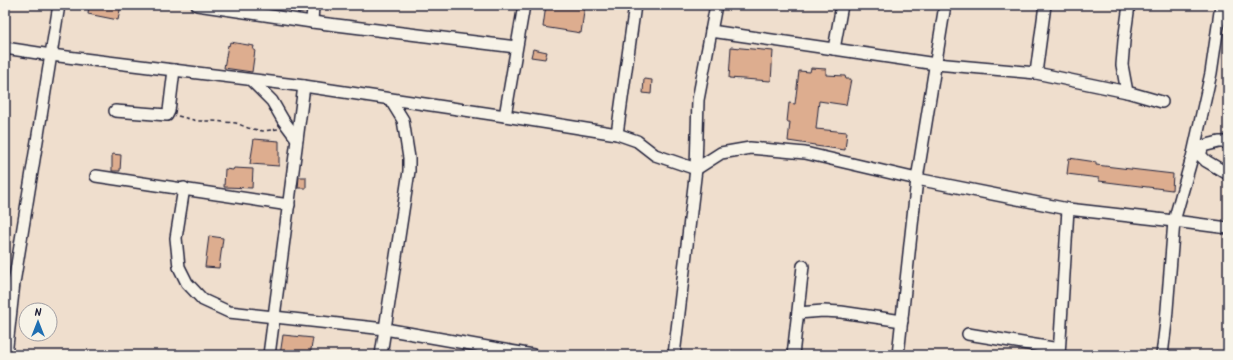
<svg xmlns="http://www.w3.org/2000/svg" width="1233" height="360" font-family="Kalam,sans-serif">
	<rect width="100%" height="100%" fill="#efdecd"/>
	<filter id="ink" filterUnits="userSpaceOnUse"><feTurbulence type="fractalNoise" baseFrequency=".025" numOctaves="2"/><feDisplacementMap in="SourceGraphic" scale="8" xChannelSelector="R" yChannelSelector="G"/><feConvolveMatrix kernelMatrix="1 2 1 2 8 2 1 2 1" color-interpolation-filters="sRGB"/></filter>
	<g filter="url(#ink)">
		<g fill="#ddad8f" stroke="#22223b">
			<path d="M89,5H121L118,20L88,14Z"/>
			<path d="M546,5L570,7V5H585L581,33L543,27Z"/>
			<path d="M230,42L254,46L253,50H255L252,72L224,68L228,45L229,46Z"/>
			<path d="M731,47L773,51L771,81L729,78Z"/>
			<path d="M533,49L547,52L545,59L531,57Z"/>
			<path d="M811,68L826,69V75L845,76L846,79H851L846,105L819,101L816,129L847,132L845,150L815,146V145L788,141L790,122H787L789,103L795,104L799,71L810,72Z"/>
			<path d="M644,79L652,80L651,94L643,93Z"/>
			<path d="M254,139L279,141V166L250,164Z"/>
			<path d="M112,154L121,155L120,171H112Z"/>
			<path d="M1069,158L1096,162V165L1173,174L1172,190L1099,181V178L1067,174Z"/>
			<path d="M234,168L253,169L252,188L224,187L225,169L233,170Z"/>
			<path d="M299,177H306V188H298Z"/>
			<path d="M209,236L223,238L219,268L205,267Z"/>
			<path d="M283,335L313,338L310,355H280Z"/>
		</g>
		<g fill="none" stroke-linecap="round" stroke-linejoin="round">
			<g stroke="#22223b" stroke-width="14">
				<g id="street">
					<path d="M197,5L312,22L516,47"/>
					<path d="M1129,5L1124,41L1122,65L1127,92L1162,102"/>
					<path d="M312,22L313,5"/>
					<path d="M711,31L936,64L1036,73L1127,92"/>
					<path d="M5,48L51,55L304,86L505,116L617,134L637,141L655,155L696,169L721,153L750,148L805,153L917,179L1068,209L1174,221L1193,154L1211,73L1221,5"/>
					<path d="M834,49L842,5"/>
					<path d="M1036,73L1045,5"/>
					<path d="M251,80L272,101L283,120L297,139"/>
					<path d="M115,111L167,115L169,111L174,70"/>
					<path d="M505,116L524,5"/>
					<path d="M617,134L635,5"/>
					<path d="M1193,154L1200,155L1206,161L1228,174"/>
					<path d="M1200,155L1203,146L1219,142H1228"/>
					<path d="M96,176L289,205"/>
					<path d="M184,188L176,238L179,267L187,283L203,300L229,312L385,329L533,355"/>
					<path d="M798,313L823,311L841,312L902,321"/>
					<path d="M968,334L1059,349"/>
					<path d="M6,355L14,283L59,5"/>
					<path d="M269,355L304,86"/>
					<path d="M381,355L409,171V158L403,120L390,99"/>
					<path d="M674,355L696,169L698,100L716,5"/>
					<path d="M793,355L803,266"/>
					<path d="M898,355L917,179L945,5"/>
					<path d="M1059,355L1068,209"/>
					<path d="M1162,355L1166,322L1174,221L1228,228"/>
				</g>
			</g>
			<path stroke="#22223b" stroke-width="1.5" stroke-dasharray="4 3" stroke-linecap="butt" d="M178,116L197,121H212L236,123L248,128L263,131L278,129"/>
			<use href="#street" stroke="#f7f3e8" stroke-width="11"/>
		</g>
	</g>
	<rect width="1233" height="360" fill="none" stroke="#f7f3e8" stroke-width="20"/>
	<rect x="10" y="10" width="1213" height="340" fill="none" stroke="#22223b" stroke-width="1.5" filter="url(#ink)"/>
	<g transform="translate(38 322)"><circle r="19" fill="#f7f3e8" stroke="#a29fa3"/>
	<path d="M0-3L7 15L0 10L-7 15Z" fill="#1f6fb2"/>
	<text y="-6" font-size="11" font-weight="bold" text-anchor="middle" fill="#22223b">N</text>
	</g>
</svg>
